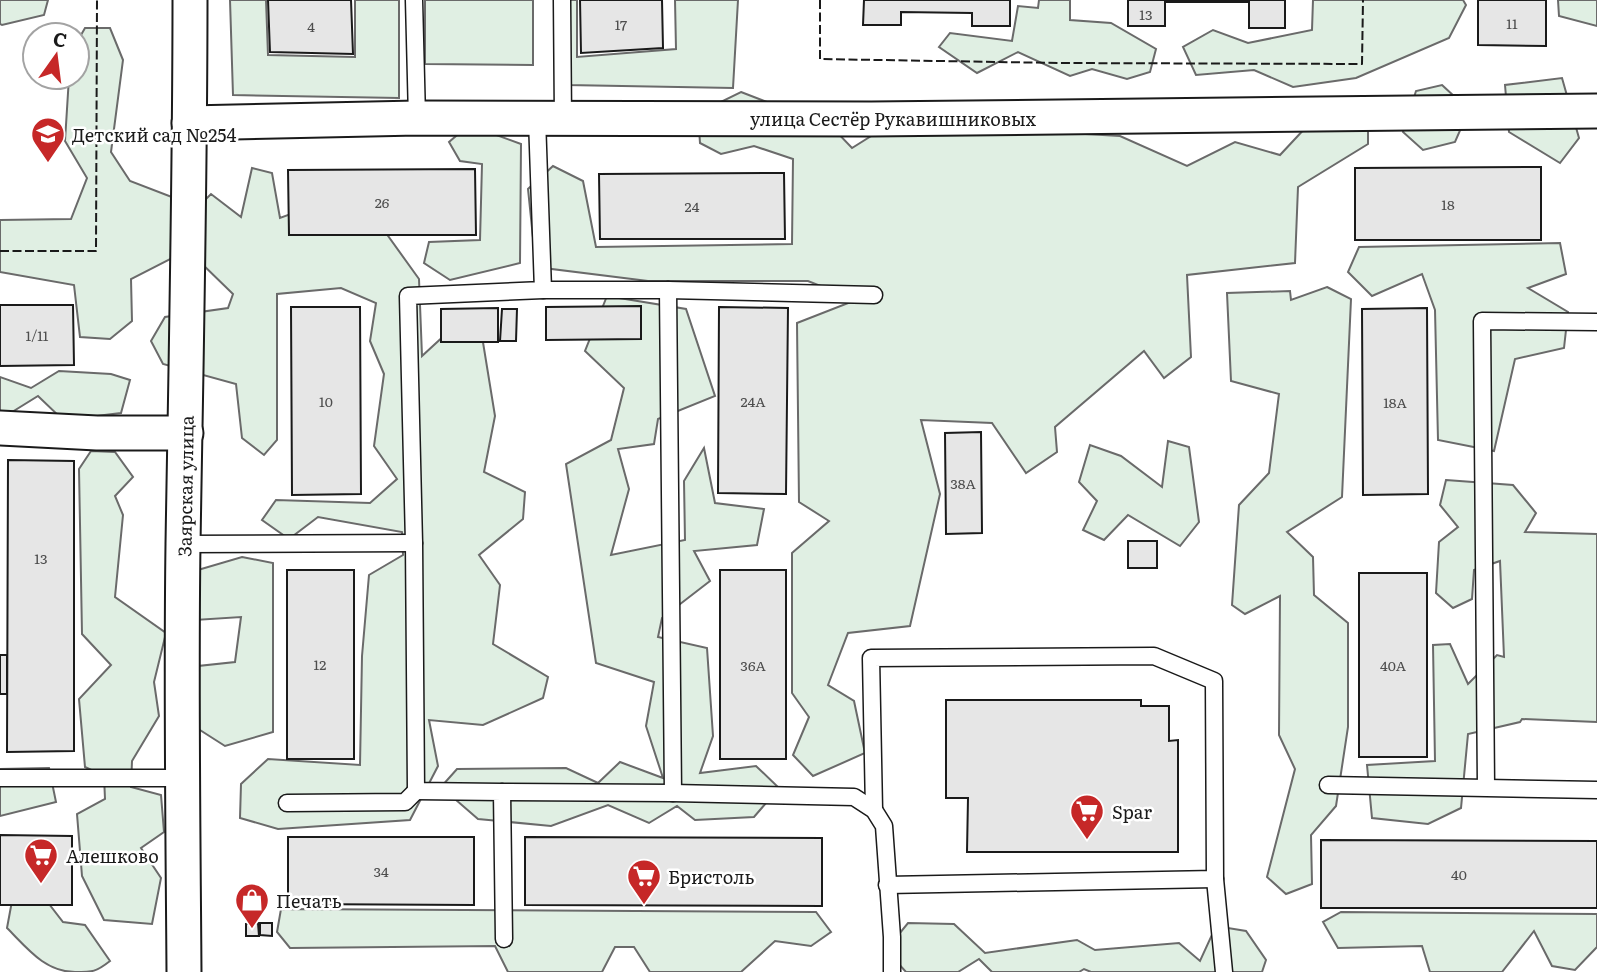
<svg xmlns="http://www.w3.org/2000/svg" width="1597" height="972" font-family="Literata,serif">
	<rect width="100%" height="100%" fill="#fff"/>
	<g fill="#e0efe3" stroke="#6a6a6a" stroke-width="2">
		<path d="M0,0H48L44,15L2,25L0,24Z"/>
		<path d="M230,0H266L268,55L355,57V0H399V98L233,95Z"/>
		<path d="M425,0H533V65L425,64Z"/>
		<path d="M565,0H577V57L676,49L675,0H738L733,88L567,85Z"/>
		<path d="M1039,0H1070V20L1111,23L1156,49L1150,72L1127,79L1092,69L1070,76L1018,52L977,73L939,47L950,33L1012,41L1018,6L1038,8Z"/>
		<path d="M1313,0H1463L1466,5L1449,38L1356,78L1293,87L1254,70L1196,75L1183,47L1213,30L1248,43L1312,30Z"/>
		<path d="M1558,0H1597V26L1559,16Z"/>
		<path d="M85,28H110L123,60L111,152L130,181L177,199L182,253L131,279L132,321L110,339L80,337L74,285L0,272V220L71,219L87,178L65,141L69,77H77V42Z"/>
		<path d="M1562,78L1579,138L1560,163L1509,132L1505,85Z"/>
		<path d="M1442,85L1469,110L1455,142L1423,150L1403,132L1416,91Z"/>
		<path d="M741,92L832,127L852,148L892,123L1120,136L1187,166L1235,142L1280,155L1322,110L1368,111V144L1298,187L1295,263L1187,275L1191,357L1164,378L1144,351L1055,427L1057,452L1026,473L992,423L921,420L940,494L910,626L848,633L828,685L854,701L865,753L813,776L793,755L809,717L792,693V553L829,521L799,502L797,323L856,300L808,281H648L536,267L528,189L553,166L583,181L596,247L792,244L793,159L754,146L721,154L700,143L698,113Z"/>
		<path d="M469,125L521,144L520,263L450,280L424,263L429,242L480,240L482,164L460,161L449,142Z"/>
		<path d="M252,168L272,173L280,218L310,207L373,215L419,279L422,356L459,322L481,330L495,416L484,472L525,492L523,519L479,555L500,585L493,644L548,677L543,698L483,725L429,720L438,766L410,820L278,829L240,818L241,784L268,759L360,765L362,656L369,575L403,555L402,532L318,517L289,539L262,520L276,500L370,503L397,479L374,446L384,374L370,341L376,303L341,288L277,294V440L264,455L242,438L236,384L163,364L151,341L165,317L228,308L233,294L197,259L194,211L211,194L241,217Z"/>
		<path d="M1560,243L1566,274L1528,288L1568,312L1564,348L1515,359L1494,451L1438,440L1435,310L1422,274L1372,296L1348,272L1359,247Z"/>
		<path d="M1327,287L1351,299L1342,497L1287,532L1313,557L1314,595L1348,623V727L1336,806L1311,835L1312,884L1286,894L1267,877L1295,769L1279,735L1280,596L1245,614L1232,605L1239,505L1269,473L1279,394L1231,381L1227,293L1290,291L1291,300Z"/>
		<path d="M607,296L686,309L715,396L658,419L654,444L618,449L629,489L611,555L685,540L684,481L704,448L715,503L764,509L757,545L694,551L710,581L662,618L658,637L707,648L713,736L700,773L756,766L779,788L754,817L695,820L677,806L649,823L608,805L551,826L478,819L441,787L457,769L566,768L598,783L620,762L663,778L646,726L654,682L596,663L566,464L611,440L624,388L585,351Z"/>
		<path d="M59,371L111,374L130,380L121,413L63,420L38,396L4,417L0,416V377L31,388Z"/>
		<path d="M1168,441L1189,447L1199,522L1180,546L1128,515L1104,540L1083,530L1097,501L1079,482L1090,445L1121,456L1162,487Z"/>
		<path d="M91,451L115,452L133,477L115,496L123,515L115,597L166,633L154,682L159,716L132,761L131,787L161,795L164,832L141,848L161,878L152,924L104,920L82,876L77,814L105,799L104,776L85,767L79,699L111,665L82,634L79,469Z"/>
		<path d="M1446,480L1513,485L1536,513L1525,532L1597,534V722L1522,719L1520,722L1468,734L1461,808L1428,824L1372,818L1367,765L1435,761L1433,645L1450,644L1468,684L1497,655L1504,657L1500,561L1474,570L1472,599L1453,608L1436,593L1439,542L1458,527L1440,505Z"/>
		<path d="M242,557L273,563V732L225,746L189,723V667L235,662L241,617L195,620L191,572Z"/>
		<path d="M49,768L56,802L0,816V769Z"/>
		<path d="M39,891L63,922L85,925L110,961C96,972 93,972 75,972C45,972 27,948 7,928L12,901Z"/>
		<path d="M281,909L816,912L831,932L811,946L775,941L741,972H650L634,947H615L602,972H508L495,946L290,948L277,932Z"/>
		<path d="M1341,912L1597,914V947L1575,970L1552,966L1534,931L1502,972H1430L1422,946L1338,948L1323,922Z"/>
		<path d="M908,923L954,924L985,953L1077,940L1095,950L1179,943L1200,961L1216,926L1246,931L1266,960L1262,972H1091L1084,969L1079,972H992L979,959L958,972H906L886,950Z"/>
	</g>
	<g fill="#e6e6e6" stroke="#1a1a1a" stroke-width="2">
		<path d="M268,0H351L353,54L270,52Z"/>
		<path d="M580,0H662L663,48L581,53Z"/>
		<path d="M864,0H1010V26H972V13L901,12V25H863Z"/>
		<path d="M1128,0H1285V28H1249V2H1165V26H1128Z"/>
		<path d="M1478,0H1546V46L1478,45Z"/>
		<path d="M1541,167V240H1355V168Z"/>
		<path d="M475,169L476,235H289L288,170Z"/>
		<path d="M784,173L785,239H600L599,174Z"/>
		<path d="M0,305H73L74,365L0,366Z"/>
		<path d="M641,306V339L546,340V307Z"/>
		<path d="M291,307H360L361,494L292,495Z"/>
		<path d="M719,307L788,308L786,494L718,493Z"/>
		<path d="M498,308V342H441V309Z"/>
		<path d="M1427,308L1428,494L1363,495L1362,309Z"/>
		<path d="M502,309H517L516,341H500Z"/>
		<path d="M981,432L982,533L946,534L945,433Z"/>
		<path d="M8,460L74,461V751L7,752Z"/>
		<rect x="1128" y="541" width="29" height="27"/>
		<rect x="287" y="570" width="67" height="189"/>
		<rect x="720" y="570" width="66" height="189"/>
		<rect x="1359" y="573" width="68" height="184"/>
		<rect x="0" y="655" width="7" height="39"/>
		<path d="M946,700H1141V706H1169V741L1178,740V852H967L968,798H946Z"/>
		<path d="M0,835L72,836V905H0Z"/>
		<path d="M288,837H474V905L288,904Z"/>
		<path d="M525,837L822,838V906L525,905Z"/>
		<path d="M1321,840L1597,841V908H1321Z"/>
		<path d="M258,923L259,936H246V924Z"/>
		<path d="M260,923H272V936L260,935Z"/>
	</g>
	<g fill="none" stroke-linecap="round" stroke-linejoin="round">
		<g stroke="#1a1a1a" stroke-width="19">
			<g id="service">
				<path d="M414,0L417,118"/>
				<path d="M562,0L563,119"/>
				<path d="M668,290L874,295"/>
				<path d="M183,544L414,543"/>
				<path d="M0,778H182"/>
				<path d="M1328,785L1597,790"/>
				<path d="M1486,787L1482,321L1597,322"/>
				<path d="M502,792L673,793L668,290H543"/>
				<path d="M673,793L854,797L874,810L884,826L892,937V972"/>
				<path d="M287,803L405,802L416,791"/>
				<path d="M874,810L871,658L1154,656L1214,681L1215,879L887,885"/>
				<path d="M1215,879L1224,972"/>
				<path d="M504,939L502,792L416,791L414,543L408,296L543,290L537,119"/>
			</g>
		</g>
		<g stroke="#1a1a1a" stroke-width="37">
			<g id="minor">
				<path d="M189,123L417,118L871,119L1597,111"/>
				<path d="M0,428L97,433H186"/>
				<path d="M184,972C183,829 181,687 183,544C186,363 190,181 190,0"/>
			</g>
		</g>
		<use href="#service" stroke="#fff" stroke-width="16"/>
		<use href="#minor" stroke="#fff" stroke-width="33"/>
		<g stroke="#1a1a1a" stroke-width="2" stroke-dasharray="9 3.5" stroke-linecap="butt">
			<path d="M820,0V59L1059,63L1362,64L1363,0"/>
			<path d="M0,251H96L97,0"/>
		</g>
	</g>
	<defs>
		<g id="school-pin" transform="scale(1.75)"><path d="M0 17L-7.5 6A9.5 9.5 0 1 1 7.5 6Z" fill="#c62828" stroke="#fff"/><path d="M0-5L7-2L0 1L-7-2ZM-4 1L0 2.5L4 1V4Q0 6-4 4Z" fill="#fff"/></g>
		<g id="supermarket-pin" transform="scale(1.75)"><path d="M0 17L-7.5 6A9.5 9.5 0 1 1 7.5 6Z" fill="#c62828" stroke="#fff"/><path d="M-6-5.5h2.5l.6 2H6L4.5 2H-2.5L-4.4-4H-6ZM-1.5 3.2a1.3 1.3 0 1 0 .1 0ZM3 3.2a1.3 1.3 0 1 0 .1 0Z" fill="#fff"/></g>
		<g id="shop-pin" transform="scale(1.75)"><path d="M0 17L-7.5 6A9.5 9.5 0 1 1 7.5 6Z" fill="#c62828" stroke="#fff"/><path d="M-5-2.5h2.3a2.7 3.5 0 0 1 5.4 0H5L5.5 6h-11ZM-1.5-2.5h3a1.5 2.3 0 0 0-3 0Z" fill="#fff"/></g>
	</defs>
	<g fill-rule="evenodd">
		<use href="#school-pin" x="48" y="134"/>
		<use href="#supermarket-pin" x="1087" y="811"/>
		<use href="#supermarket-pin" x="41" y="855"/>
		<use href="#supermarket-pin" x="644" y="876"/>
		<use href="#shop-pin" x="252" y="900"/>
	</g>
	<g text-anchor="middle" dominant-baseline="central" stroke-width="5" stroke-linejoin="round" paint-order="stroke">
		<g font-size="14" fill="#4d4d4d">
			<text x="1146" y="14">13</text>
			<text x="1512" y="23">11</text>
			<text x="621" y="24">17</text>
			<text x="311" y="26">4</text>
			<text x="382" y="202">26</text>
			<text x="1448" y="204">18</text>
			<text x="692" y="206">24</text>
			<text x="37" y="335">1/11</text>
			<text x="326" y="401">10</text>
			<text x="753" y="401">24А</text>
			<text x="1395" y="402">18А</text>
			<text x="963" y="483">38А</text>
			<text x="41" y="558">13</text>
			<text x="320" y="664">12</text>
			<text x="753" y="665">36А</text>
			<text x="1393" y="665">40А</text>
			<text x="381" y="871">34</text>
			<text x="1459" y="874">40</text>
		</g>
		<g font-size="18" fill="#1a1a1a" stroke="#fff">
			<text x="893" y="118">улица Сестёр Рукавишниковых</text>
			<text transform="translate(185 486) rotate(-89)">Заярская улица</text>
		</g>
		<g font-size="18" fill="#1a1a1a" stroke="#fff" text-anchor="start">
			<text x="72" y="134">Детский сад №254</text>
			<text x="1112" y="811">Spar</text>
			<text x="66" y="855">Алешково</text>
			<text x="668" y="876">Бристоль</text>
			<text x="276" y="900">Печать</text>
		</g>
	</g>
	<g transform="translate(56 56) rotate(14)"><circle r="33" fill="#ffffff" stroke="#a3a3a3" stroke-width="2"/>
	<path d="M0-5L12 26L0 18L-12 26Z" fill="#c62828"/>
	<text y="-10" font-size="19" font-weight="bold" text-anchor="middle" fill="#1a1a1a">С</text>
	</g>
</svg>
